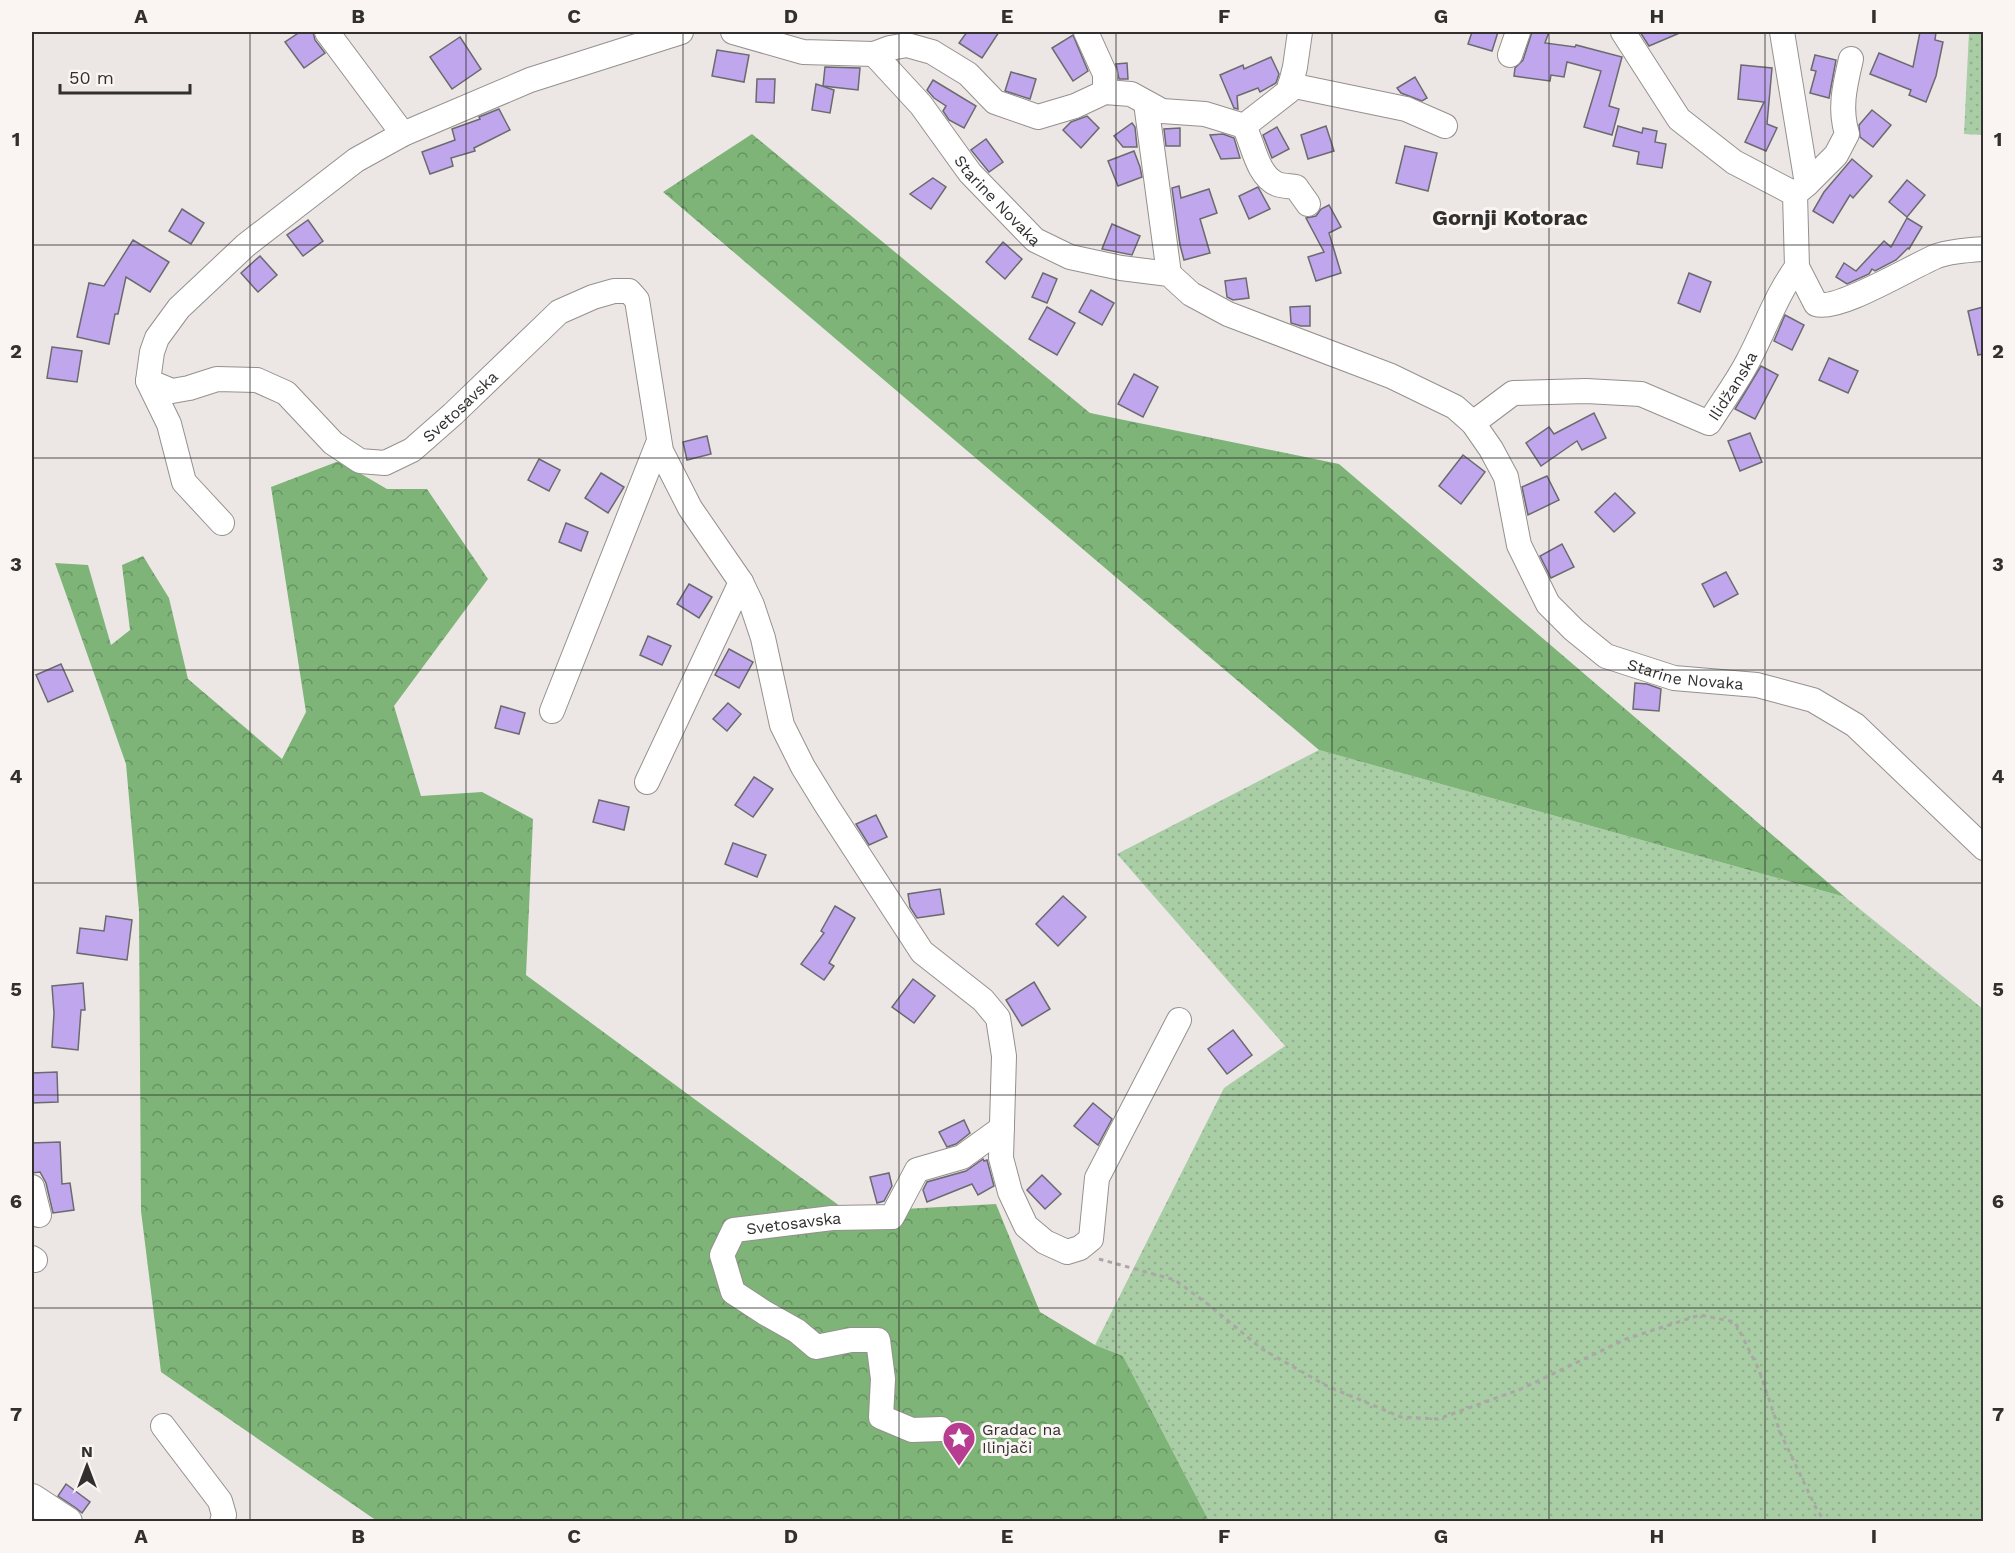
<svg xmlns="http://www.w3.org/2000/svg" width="2015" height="1553" font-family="'Work Sans',sans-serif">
	<defs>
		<pattern id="grass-dots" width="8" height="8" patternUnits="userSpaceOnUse" patternTransform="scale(1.5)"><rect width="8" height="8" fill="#a9cda4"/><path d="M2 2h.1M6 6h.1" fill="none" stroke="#92b08e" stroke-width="1.8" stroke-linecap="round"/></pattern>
		<pattern id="forest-crowns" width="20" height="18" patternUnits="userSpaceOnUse" patternTransform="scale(1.5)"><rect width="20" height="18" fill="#7eb478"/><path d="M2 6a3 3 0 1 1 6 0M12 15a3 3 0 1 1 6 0" fill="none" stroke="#689363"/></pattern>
	</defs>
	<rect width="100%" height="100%" fill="#ece7e5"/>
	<g fill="url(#grass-dots)">
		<path d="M1969,32H1983V135L1964,134Z"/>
		<path d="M1319,750L1845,897L1983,1009V1521H1209L1123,1356L1095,1345L1224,1088L1285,1046L1117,854Z"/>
	</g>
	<g fill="url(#forest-crowns)">
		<path d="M752,134L1090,413L1339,464L1845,897L1319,750L663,192Z"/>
		<path d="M339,461L387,489H427L488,579L394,706L421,796L482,792L533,819L526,975L848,1212L996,1204L1040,1312L1095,1345L1123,1356L1209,1521H377L161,1372L141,1211L139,911L126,764L55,563L88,565L111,645L130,630L122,565L143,556L169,598L188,679L282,759L306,712L271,487Z"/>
	</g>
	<g fill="#bfa6ed" stroke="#6b6a6e" stroke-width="1.5">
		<path d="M300,32H313L315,40L325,53L304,68L285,42Z"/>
		<path d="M967,32H999L982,58L959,43Z"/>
		<path d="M1472,32H1498L1492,51L1468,44Z"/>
		<path d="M1532,32H1549L1545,43L1575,47L1576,45L1622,57L1609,106L1619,109L1612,135L1584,127L1601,71L1567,62L1564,77L1551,75L1550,81L1514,76L1515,68L1523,60Z"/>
		<path d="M1640,32H1682L1649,46Z"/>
		<path d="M1920,32H1936L1935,40L1943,42L1936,76L1926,102L1909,95L1911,90L1870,74L1879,53L1913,67Z"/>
		<path d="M1073,35L1088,71L1073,81L1052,48Z"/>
		<path d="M460,37L481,69L452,89L430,57Z"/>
		<path d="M717,50L749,55L744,82L712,76Z"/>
		<path d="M1815,55L1836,60L1829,98L1810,93L1816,71L1811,70Z"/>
		<path d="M1271,57L1279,74L1276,83L1260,92L1258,88L1237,96L1238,109L1234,108L1220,75L1243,65L1244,69Z"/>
		<path d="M1127,63L1128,79H1119L1116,64Z"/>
		<path d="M1741,65L1772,68L1767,124L1777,128L1766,151L1745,142L1764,102L1738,99Z"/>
		<path d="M825,67L860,68L858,90L823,86Z"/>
		<path d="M1011,72L1036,79L1030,99L1005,91Z"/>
		<path d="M1415,77L1427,98L1422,101L1401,93L1397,88Z"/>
		<path d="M757,79H775L774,103L756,102Z"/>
		<path d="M933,80L976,106L964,128L949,120L943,111L946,106L934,98L927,90Z"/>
		<path d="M816,84L834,90L830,113L812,110Z"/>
		<path d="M499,109L510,130L474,148L475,151L451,158L453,166L430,174L422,152L455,140L452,129L480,119L479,117Z"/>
		<path d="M1872,110L1891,125L1873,147L1860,137L1859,125Z"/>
		<path d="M1087,116L1099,128L1081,148L1063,130L1071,122Z"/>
		<path d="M1132,123L1135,127L1137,147H1123L1114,136Z"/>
		<path d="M1326,126L1334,151L1308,159L1301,135Z"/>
		<path d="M1618,126L1642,133L1643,128L1657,131L1655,142L1666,144L1662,168L1637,164L1639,152L1613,146Z"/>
		<path d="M1277,127L1289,149L1272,158L1263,135Z"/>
		<path d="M1180,128V146H1166L1164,129Z"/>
		<path d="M1223,134L1234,138L1240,158L1221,159L1210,135Z"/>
		<path d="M986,139L1003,162L989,172L971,150Z"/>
		<path d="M1405,146L1437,153L1428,191L1396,183Z"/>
		<path d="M1134,151L1140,167L1142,177L1118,186L1108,161Z"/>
		<path d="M1852,159L1872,176L1853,198L1850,195L1833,223L1813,211L1824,192Z"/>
		<path d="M933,178L946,187L931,209L910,194Z"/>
		<path d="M1907,180L1925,195L1907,217L1889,202Z"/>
		<path d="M1179,186L1181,198L1209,189L1217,213L1200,219L1210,253L1184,260L1180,245L1172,188Z"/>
		<path d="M1258,187L1270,209L1249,219L1239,196Z"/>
		<path d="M1329,205L1341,227L1329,233L1341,273L1316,281L1308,257L1324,252L1306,218L1316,216L1321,209Z"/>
		<path d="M182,209L204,223L191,244L169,231Z"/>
		<path d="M1907,218L1922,227L1909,249L1908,248L1896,260L1875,271L1872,269L1869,274L1847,284L1836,277L1844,263L1856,271L1884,241L1891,247Z"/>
		<path d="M308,220L323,241L303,256L287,235Z"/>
		<path d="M1112,224L1140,236L1132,255L1102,249Z"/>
		<path d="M133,240L169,262L150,292L126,277L118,314H115L109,344L77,337L89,283L104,286Z"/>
		<path d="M1003,242L1022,259L1005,279L986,262Z"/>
		<path d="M260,256L277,275L258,292L241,273Z"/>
		<path d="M1043,273L1057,279L1047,303L1032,297Z"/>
		<path d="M1689,273L1711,282L1700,312L1678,303Z"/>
		<path d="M1246,278L1249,298L1233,300L1227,297L1225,281Z"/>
		<path d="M1091,290L1114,303L1102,325L1079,312Z"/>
		<path d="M1310,306V326H1301L1291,323L1290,307Z"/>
		<path d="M1047,307L1075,323L1057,355L1029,339Z"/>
		<path d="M1983,307V354L1978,355L1968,311Z"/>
		<path d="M1785,315L1804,325L1792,350L1774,341Z"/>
		<path d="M52,347L82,351L77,382L47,378Z"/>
		<path d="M1829,358L1858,371L1848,393L1819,380Z"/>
		<path d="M1761,366L1778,375L1755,419L1735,409Z"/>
		<path d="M1134,374L1158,387L1143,417L1118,404Z"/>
		<path d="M1594,413L1606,438L1582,450L1577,441L1541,466L1526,443L1549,427L1554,434Z"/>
		<path d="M1750,433L1762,462L1740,471L1728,441Z"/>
		<path d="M707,436L711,454L687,460L683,442Z"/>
		<path d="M1463,455L1485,472L1461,504L1439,486Z"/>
		<path d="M539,459L560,470L549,491L528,480Z"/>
		<path d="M601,473L624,487L608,513L585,498Z"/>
		<path d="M1547,476L1559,500L1528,515L1522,487Z"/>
		<path d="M1615,493L1635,513L1614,532L1595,512Z"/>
		<path d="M566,523L588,532L581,551L559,542Z"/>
		<path d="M1562,544L1574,567L1551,578L1540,556Z"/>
		<path d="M1726,572L1738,594L1714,607L1702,584Z"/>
		<path d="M689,584L712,597L699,618L677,604Z"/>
		<path d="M648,636L671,646L662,665L640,655Z"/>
		<path d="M729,649L753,662L739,688L715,675Z"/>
		<path d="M61,664L73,691L48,702L36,675Z"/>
		<path d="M1635,683L1647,684L1661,689L1659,711L1633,709Z"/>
		<path d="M728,703L741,714L727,731L713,719Z"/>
		<path d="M501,706L525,713L519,734L495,728Z"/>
		<path d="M754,777L773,789L753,817L735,805Z"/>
		<path d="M599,800L629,807L624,830L593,822Z"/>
		<path d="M876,815L887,837L869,845L856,824Z"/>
		<path d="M733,843L766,855L757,877L725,864Z"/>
		<path d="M940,889L944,914L917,918L910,907L908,894Z"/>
		<path d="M1063,896L1086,917L1058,946L1036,924Z"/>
		<path d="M835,906L855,918L829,963L834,966L824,980L801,964L824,933L821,931Z"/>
		<path d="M106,916L132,920L127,960L77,953L80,928L104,931Z"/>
		<path d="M913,979L935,996L914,1023L892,1007Z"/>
		<path d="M1034,982L1050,1009L1022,1026L1006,1000Z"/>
		<path d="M83,983L85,1010H81L78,1050L52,1047L54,1013L52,986Z"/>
		<path d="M1233,1030L1252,1055L1227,1074L1208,1049Z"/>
		<path d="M57,1072L58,1102L32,1103V1073Z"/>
		<path d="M1093,1103L1112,1119L1098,1145L1074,1126Z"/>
		<path d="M964,1120L970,1133L956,1144L947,1147L939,1132Z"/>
		<path d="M60,1142L62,1184L70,1183L74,1210L53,1213L46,1183L40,1172L32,1173V1143Z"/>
		<path d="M983,1159L984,1161L987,1160L994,1186L978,1195L972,1184L927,1202L923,1190L927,1182L966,1171Z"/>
		<path d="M889,1173L892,1186L884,1201L877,1203L870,1177Z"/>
		<path d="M1042,1175L1061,1194L1045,1209L1027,1190Z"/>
		<path d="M66,1484L90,1502L82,1513L76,1508L58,1496Z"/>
	</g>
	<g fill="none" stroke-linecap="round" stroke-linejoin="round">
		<g stroke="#95908e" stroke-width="26">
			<g id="minor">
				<path d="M327,32L403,134"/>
				<path id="s1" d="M681,32L530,80L403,134L356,160L246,245L179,308L157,338L152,352L148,381L172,391L189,388L217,379L257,380L286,393L333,443L360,461L385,463L412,450L453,414L559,312L593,297L614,291H629L637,300L661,451L690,508L741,582L752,605L763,638L782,725L803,767L827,806L922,952L983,1000L998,1018L1004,1056L1001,1158L1010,1192L1026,1226L1045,1242L1067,1252L1080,1248L1091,1239L1097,1178L1179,1020"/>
				<path d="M733,32L803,52L874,54L890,48L907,45L932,52L968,74L995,102L1038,117L1075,106L1105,92L1131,94L1162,111L1205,114L1244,126L1289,91L1295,67L1300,32"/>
				<path d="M1086,32L1105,74V92"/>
				<path d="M1623,32L1679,119L1734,162L1795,194L1797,267L1816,304C1838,312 1912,266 1937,256C1951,251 1969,250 1984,249"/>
				<path d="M1782,32L1807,184L1795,194"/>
				<path id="s2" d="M874,54L921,105L970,173L1035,240L1070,257L1121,268L1169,274L1191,294L1228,314L1391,376L1455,407L1473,423L1491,449L1506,477L1519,545L1548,604L1574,630L1606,656L1674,678L1757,685L1813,700L1855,725L1984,848"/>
				<path d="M1510,55L1518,32"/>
				<path d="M1290,85L1406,109L1445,126"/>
				<path d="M1146,103L1169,274"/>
				<path d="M1244,126C1253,143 1257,176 1277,184C1282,186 1290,186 1296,187L1308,204"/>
				<path d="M1807,184L1836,155L1847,134C1839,108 1845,85 1851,59"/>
				<path d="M148,381L169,424L184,482L222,523"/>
				<path id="s3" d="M1473,423L1513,393L1586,391L1641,394L1709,423C1722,402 1738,381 1749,359C1765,329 1776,295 1797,267"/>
				<path d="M552,711L659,441"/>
				<path d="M647,782L741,582"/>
				<path d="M32,1187L39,1215"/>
				<path d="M32,1258L35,1260"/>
				<path d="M163,1426L220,1501L224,1515L222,1522"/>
				<path id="s4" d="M941,1429L912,1430L881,1417L883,1379L878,1340H851L816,1347L797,1331L765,1313L733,1292L722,1255L734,1230L832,1218L892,1217L917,1170L962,1157L1002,1128"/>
			</g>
		</g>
		<g stroke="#95908e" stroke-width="32">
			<path id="major" d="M32,1499L67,1522"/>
		</g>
		<path stroke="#aba7a6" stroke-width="3" stroke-dasharray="4.5 4.5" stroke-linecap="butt" d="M1099,1259L1175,1280L1209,1305L1262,1349L1327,1386L1401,1417L1438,1419L1521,1389L1626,1339L1700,1315L1735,1322L1759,1370L1780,1432L1816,1508L1825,1522"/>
		<use href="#minor" stroke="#fff" stroke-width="24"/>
		<use href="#major" stroke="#fff" stroke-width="30"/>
	</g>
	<path fill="none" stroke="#32302f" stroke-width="1.5" stroke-opacity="0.55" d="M250,32V1522M466,32V1522M683,32V1522M899,32V1522M1116,32V1522M1332,32V1522M1549,32V1522M1765,32V1522M32,245H1984M32,458H1984M32,670H1984M32,883H1984M32,1095H1984M32,1308H1984"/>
	<defs>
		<g id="sight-pin" transform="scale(1.725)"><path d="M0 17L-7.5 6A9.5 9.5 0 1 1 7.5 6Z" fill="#b63d90" stroke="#faf5f2"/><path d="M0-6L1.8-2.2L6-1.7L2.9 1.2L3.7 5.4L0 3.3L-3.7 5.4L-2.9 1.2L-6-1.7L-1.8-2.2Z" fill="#fff"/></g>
	</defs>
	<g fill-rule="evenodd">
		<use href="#sight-pin" x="959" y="1438"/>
	</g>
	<g text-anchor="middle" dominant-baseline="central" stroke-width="6" stroke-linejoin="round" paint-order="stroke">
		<g font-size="16" fill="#32302f" stroke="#faf5f2">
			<text stroke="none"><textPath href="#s2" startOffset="192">Starine Novaka</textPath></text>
			<text stroke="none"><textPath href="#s3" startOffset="296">Ilidžanska</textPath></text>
			<text stroke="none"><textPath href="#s1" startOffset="1028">Svetosavska</textPath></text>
			<text stroke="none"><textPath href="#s2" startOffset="1086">Starine Novaka</textPath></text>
			<text stroke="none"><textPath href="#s4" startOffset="429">Svetosavska</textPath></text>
		</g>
		<g font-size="16" fill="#32302f" stroke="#faf5f2" text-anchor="start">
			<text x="982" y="1429">Gradac na<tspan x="982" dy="18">Ilinjači</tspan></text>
		</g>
		<g font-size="22" font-weight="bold" fill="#32302f" stroke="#faf5f2">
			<text x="1510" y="217">Gornji Kotorac</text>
		</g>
	</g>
	<rect width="2015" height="1553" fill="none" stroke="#faf5f2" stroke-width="66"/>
	<g transform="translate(87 1466)" stroke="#faf5f2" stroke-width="4.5" paint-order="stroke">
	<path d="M0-4.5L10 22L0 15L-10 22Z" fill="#32302f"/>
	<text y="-9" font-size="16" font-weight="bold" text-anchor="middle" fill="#32302f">N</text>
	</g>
	<path d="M60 84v9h130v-9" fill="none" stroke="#32302f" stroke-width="3"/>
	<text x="69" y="84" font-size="18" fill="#32302f" stroke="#faf5f2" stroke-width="4.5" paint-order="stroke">50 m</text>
	<rect x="33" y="33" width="1949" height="1487" fill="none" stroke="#32302f" stroke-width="2"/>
	<g font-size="20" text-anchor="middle" font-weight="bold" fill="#32302f">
		<text x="141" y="23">A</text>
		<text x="358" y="23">B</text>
		<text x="574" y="23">C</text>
		<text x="791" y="23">D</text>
		<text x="1007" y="23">E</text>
		<text x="1224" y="23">F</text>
		<text x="1441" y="23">G</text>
		<text x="1657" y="23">H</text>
		<text x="1874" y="23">I</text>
		<text x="16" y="146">1</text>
		<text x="1998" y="146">1</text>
		<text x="16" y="358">2</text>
		<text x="1998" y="358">2</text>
		<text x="16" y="571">3</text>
		<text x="1998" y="571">3</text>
		<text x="16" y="783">4</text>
		<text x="1998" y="783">4</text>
		<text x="16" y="996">5</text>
		<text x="1998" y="996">5</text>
		<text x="16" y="1208">6</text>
		<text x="1998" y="1208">6</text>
		<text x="16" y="1421">7</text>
		<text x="1998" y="1421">7</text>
		<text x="141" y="1543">A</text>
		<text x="358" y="1543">B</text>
		<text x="574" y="1543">C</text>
		<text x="791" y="1543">D</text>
		<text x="1007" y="1543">E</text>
		<text x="1224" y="1543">F</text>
		<text x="1441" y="1543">G</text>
		<text x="1657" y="1543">H</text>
		<text x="1874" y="1543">I</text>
	</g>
</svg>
